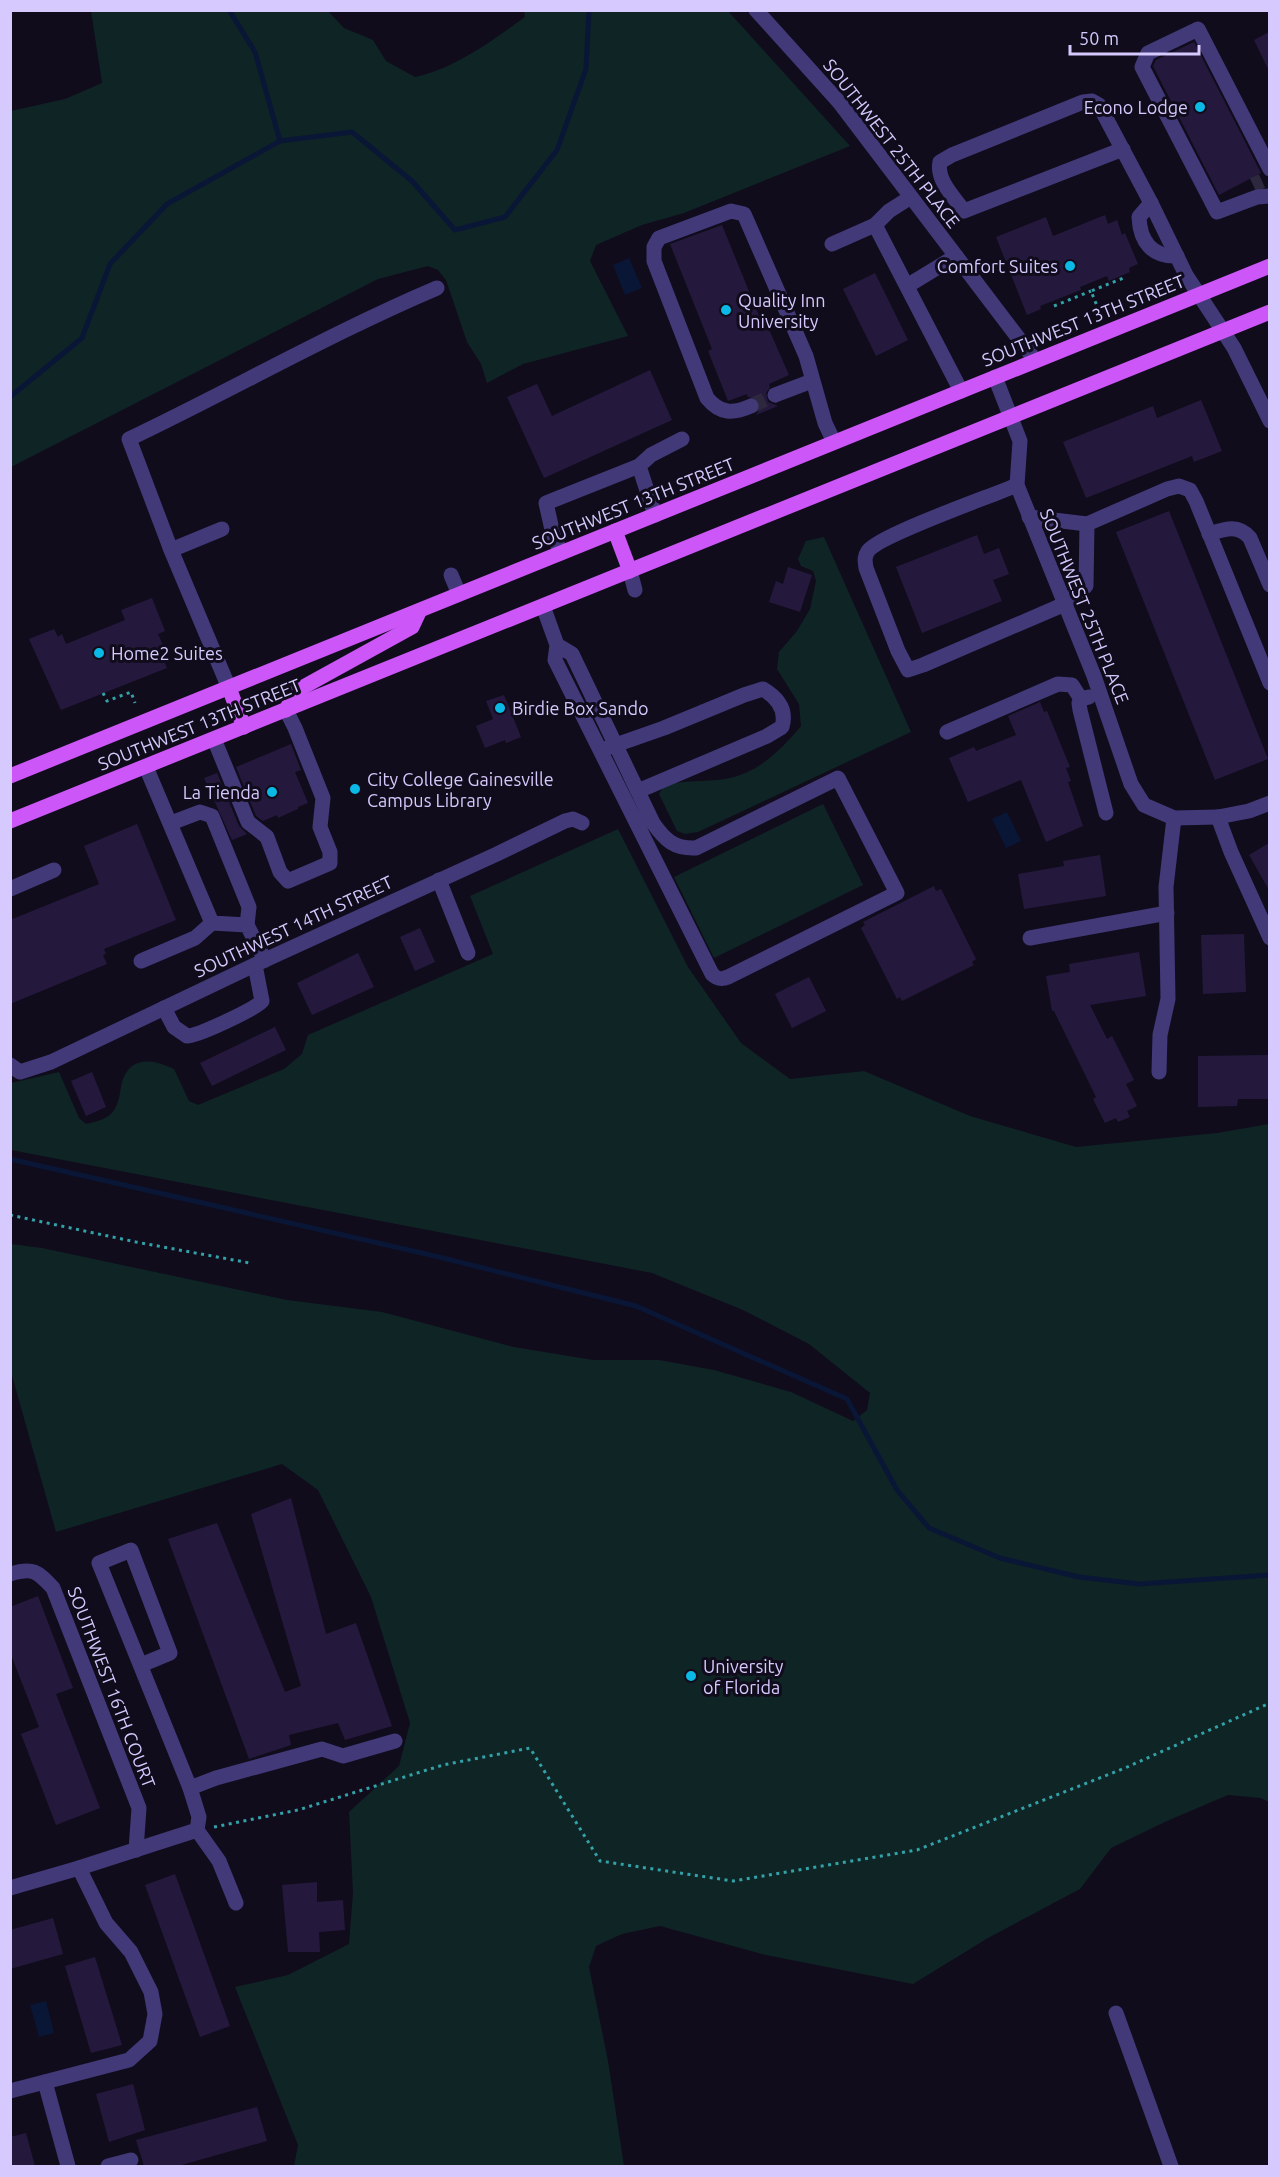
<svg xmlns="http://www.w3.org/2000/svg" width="1280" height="2177" font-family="Ubuntu,sans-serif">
	<rect width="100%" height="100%" fill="#100c1c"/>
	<g fill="#0f2425">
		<path d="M91,11H328L344,28L373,40L386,61L415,77C456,68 491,41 525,17L524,11H728L850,146L684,213L642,225L596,245L590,261L628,336L523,364L487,383L481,364L467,342L446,280L438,270L428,266L378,279L11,467V111L65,99L102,83Z"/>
		<path d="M824,537L911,732L698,832L685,834L677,831L659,794L664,785C684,780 704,782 725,779C758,773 780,751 801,726L799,704L777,669L779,652L797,631L810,609L816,581L813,571L801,566L798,559L806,541Z"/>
		<path d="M823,804L863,885L714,958L674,877Z"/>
		<path d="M618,829L688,967L741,1043L790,1079L864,1071L970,1116L1076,1147L1217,1133L1269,1124V1802L1261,1798L1228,1795L1167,1821L1111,1848L1080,1889L988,1938L913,1984L766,1955L660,1926L622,1934L596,1946L589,1967L608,2061L624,2166H294L298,2145L235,1987L288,1975L349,1944L353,1893L349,1812L399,1766L410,1723L371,1597L318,1490L282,1464L56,1532L11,1372V1244L42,1248L287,1300L382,1312L514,1347L593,1360H659L714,1370L791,1392L853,1421L867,1410L870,1393L809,1344L743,1310L652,1273L11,1150V1083L59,1072L79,1118L86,1124C95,1122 104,1120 111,1114C121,1104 119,1090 123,1079C133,1054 156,1061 174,1069L189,1101L198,1105L284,1069L302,1054L308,1035L493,954L470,896Z"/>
	</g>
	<g fill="#0a1636">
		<path d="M629,258L642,288L625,295L613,265Z"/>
		<path d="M1007,812L1021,841L1006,848L992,819Z"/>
		<path d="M46,2001L54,2033L39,2037L30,2005Z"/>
	</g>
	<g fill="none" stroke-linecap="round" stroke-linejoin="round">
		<g stroke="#0a1636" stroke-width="5">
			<path d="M229,10L255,52L280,141"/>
			<path d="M10,397L82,338L110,264L167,204L280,141L352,132L412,181L455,230L505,217L557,150L586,69L589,10"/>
			<path d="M10,1159L435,1256L636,1306L847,1399L897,1490L929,1528L1000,1558L1079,1577L1139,1584L1270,1575"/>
		</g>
	</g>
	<g fill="#24193c">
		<path d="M1269,32V71L1254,40Z"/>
		<path d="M1194,42L1261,173L1219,195L1153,66L1156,60Z"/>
		<path d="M1105,215L1108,224L1117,220L1122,235L1125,233L1138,264L1129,268L1130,272L1109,281L1107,276L1080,287L1081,290L1040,306L1041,309L1027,315L996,237L1046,217L1053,236Z"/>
		<path d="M722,225L764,328L768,327L789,375L769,384L770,387L766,393L768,402L778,406L756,415L761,407L757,398L748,397L747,394L728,401L708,351L712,349L670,244Z"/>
		<path d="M875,273L908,340L876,356L843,289Z"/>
		<path d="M650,370L672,420L544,478L507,397L537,384L552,416Z"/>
		<path d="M1201,400L1222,451L1194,462L1192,456L1086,498L1063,442L1153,406L1157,418Z"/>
		<path d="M1169,511L1268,759L1215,780L1116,532Z"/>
		<path d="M977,535L984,554L999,548L1009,574L993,580L1002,601L922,633L896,567Z"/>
		<path d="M788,567L812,575L800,612L769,602L776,581L783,584Z"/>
		<path d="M152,598L165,631L158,634L166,652L161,654L167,668L61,710L29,639L54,629L58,637L62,634L66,644L125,620L121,610Z"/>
		<path d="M504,695L521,737L506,743L505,740L485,748L476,726L493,719L486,701Z"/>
		<path d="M1040,702L1044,712L1047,711L1070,767L1066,768L1071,781L1068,782L1083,826L1046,842L1021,780L968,802L949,758L974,747L976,751L1016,735L1008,716Z"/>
		<path d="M291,744L301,770L295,772L308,803L298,807V809L278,818L277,815L263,821L256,816L236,767Z"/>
		<path d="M217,773L239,826L247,834L232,840L204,778Z"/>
		<path d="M137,824L176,920L104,949L106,954L103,955L107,964L10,1004V920L99,884L84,846Z"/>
		<path d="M1269,843V890L1249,855Z"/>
		<path d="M1100,855L1106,896L1024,909L1018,874L1064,866L1063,861Z"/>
		<path d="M934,886L936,891L941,889L976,959L972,962L974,965L902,1001L900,997L897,999L861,928L865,925L863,922Z"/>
		<path d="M420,928L435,962L415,971L400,937Z"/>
		<path d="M1244,934L1246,992L1203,994L1201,935Z"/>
		<path d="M1139,952L1146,996L1090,1005L1107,1039L1112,1036L1134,1080L1126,1084L1137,1106L1127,1111L1130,1117L1118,1122L1116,1118L1105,1123L1093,1099L1096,1097L1054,1011H1052L1046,976L1070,972L1069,964Z"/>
		<path d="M358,953L374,987L312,1015L297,983Z"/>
		<path d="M809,977L826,1011L792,1028L775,994Z"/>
		<path d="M275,1027L286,1050L212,1086L200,1063Z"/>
		<path d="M1269,1055V1099H1238L1237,1106L1198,1107V1056Z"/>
		<path d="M92,1072L106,1107L86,1116L71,1081Z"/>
		<path d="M291,1498L326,1634L356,1623L392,1726L345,1740L338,1723L289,1735L291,1745L249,1759L168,1539L217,1523L285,1692L301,1686L251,1514Z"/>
		<path d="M38,1596L73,1688L56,1694L100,1808L56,1825L21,1734L39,1727L10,1652V1607Z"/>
		<path d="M175,1874L230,2026L200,2037L145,1885Z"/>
		<path d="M317,1882V1902L343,1900L345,1930L319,1932L320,1952H288L282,1885Z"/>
		<path d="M53,1918L63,1954L10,1969V1930Z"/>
		<path d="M95,1957L122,2045L91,2053L65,1966Z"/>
		<path d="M133,2084L145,2130L109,2142L96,2094Z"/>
		<path d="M257,2107L267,2141L178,2166H144L136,2140Z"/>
		<path d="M26,2133L35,2166H10V2137Z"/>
	</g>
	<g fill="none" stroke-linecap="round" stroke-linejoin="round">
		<g stroke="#2e283e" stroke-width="15" stroke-dasharray="15 8" stroke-linecap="butt">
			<path d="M1253,185L1262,181"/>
			<path d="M751,406L775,395"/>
		</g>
		<g stroke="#32a2a8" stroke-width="3" stroke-dasharray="3 4.5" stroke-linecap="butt">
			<path d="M1054,306L1091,291"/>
			<path d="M1099,311L1091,291L1126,277"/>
			<path d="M103,693L107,701L131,692L135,703"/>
			<path d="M10,1215L136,1242L250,1263"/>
			<path d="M214,1827L298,1810L443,1765L530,1748L600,1861L733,1881L917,1850L1125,1768L1270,1703"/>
		</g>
		<g stroke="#423979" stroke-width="15">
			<path d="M756,10L839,102L1035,360"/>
			<path d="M1123,149L964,211C954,197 936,180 940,162L952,155L1083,102L1092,101L1099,105L1151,203L1186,275L1234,348L1270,421"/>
			<path d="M1269,196L1257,197L1217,212L1142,67L1148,53L1198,29L1270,169"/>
			<path d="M1151,203L1139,217C1140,242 1152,257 1177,256"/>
			<path d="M875,225L889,211L911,197"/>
			<path d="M832,244L875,225L961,391"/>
			<path d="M907,286L956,256"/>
			<path d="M995,377L1020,441L1017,485L1094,676L1131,784L1144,805L1174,818L1218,817L1249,811L1270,803"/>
			<path d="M775,395L812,381"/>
			<path d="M751,406C733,414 720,414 707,398L654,261V247L659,238L731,211L744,214L806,356L825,423L834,442"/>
			<path d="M1017,485C992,496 879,535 868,551C864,557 865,561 866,568L898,651L908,670L923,665L1058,607L1086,586L1087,524L1167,489L1179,486L1190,490L1196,501L1270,683"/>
			<path d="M655,515L639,466L651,455L682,439"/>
			<path d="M1029,517L1087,524"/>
			<path d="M1209,534C1225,529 1238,524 1250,538L1270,585"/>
			<path d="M171,550L222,529"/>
			<path d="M561,553L553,534L546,503L639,466"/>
			<path d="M630,571L635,590"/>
			<path d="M451,575L459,594"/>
			<path d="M543,606L557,645L555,660L712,974C717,979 721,980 728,977L897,893L838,778L696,848C674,849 665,840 653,823L572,654L557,645"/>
			<path d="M229,688L171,550L129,439C232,390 331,333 437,288"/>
			<path d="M1089,697L1081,699L1079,703L1080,710L1106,813"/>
			<path d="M947,732L1058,684L1072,685L1081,699"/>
			<path d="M214,739L248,822L267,837L280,872L288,881L330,863V852L320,827L323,798L295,728L286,710"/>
			<path d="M607,748L664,728L744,695L763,689C778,698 787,710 782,727L767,736L638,791"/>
			<path d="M146,767L212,923L247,925L265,960"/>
			<path d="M1218,817L1231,852L1270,938"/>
			<path d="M171,823L200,812L212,816L249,907L247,925"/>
			<path d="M439,880L468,953"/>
			<path d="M10,889L54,870"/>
			<path d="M1030,938L1167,913"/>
			<path d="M141,961L195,938L212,923"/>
			<path d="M164,1008L174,1027L187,1036C198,1036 255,1009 262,1001L255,965"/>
			<path d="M10,1065L20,1072L51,1062L265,960L497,854L565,821L573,819L582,823"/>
			<path d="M1159,1072L1160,1035L1168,999L1166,887L1174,818"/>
			<path d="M10,1574C33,1567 37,1571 53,1588L139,1808L136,1850"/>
			<path d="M141,1665L170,1653L131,1550L99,1563L190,1788L199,1817L197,1830L219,1861L236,1903"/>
			<path d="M190,1788L216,1778L322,1749L343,1756L395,1741"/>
			<path d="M79,1868L197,1830"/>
			<path d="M10,1888L79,1868L106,1923L131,1952L151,1992L155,2014L150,2041L129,2060L10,2091"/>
			<path d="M1116,2013L1171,2166"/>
			<path d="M45,2082L68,2166"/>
			<path d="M108,2166L131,2160"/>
		</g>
		<g stroke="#cc56f7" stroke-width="15">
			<path d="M615,531L630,571"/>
			<path d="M229,688L244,727"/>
			<path d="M286,710L296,691L412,627L419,612"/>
			<path d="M10,776L1270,266"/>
			<path d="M10,821L1270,312"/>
		</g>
	</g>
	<g fill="#0bb9e7" stroke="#100c1c" stroke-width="2">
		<circle cx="1200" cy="107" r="6"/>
		<circle cx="1070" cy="266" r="6"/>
		<circle cx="726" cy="310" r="6"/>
		<circle cx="99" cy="653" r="6"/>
		<circle cx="500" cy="708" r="6"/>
		<circle cx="355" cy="789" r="6"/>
		<circle cx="272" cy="792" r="6"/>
		<circle cx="691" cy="1676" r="6"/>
	</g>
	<g text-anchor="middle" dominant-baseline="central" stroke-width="6" stroke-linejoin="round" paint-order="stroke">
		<g font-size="18" fill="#d5c9fd" stroke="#100c1c" text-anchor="start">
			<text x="1188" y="107" text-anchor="end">Econo Lodge</text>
			<text x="1058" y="266" text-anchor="end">Comfort Suites</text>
			<text x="738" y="300">Quality Inn<tspan x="738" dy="21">University</tspan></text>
			<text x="111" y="653">Home2 Suites</text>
			<text x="512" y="708">Birdie Box Sando</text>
			<text x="367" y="779">City College Gainesville<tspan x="367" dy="21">Campus Library</tspan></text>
			<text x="260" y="792" text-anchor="end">La Tienda</text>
			<text x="703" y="1666">University<tspan x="703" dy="21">of Florida</tspan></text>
		</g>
		<g font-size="18" fill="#d5c9fd" stroke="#100c1c">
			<text transform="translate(892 143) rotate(52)">SOUTHWEST 25TH PLACE</text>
			<text transform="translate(1083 320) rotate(-22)">SOUTHWEST 13TH STREET</text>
			<text transform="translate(633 503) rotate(-22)">SOUTHWEST 13TH STREET</text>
			<text transform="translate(1085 606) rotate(68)">SOUTHWEST 25TH PLACE</text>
			<text transform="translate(199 724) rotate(-22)">SOUTHWEST 13TH STREET</text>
			<text transform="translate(293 926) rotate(-25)">SOUTHWEST 14TH STREET</text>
			<text transform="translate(112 1687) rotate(69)">SOUTHWEST 16TH COURT</text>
		</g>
	</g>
	<rect width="1280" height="2177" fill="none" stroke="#d5c9fd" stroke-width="24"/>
	<path d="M1070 45v9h129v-9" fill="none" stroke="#d5c9fd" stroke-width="3"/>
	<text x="1079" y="45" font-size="18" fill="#d5c9fd" stroke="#100c1c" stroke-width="4.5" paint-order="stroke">50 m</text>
</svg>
